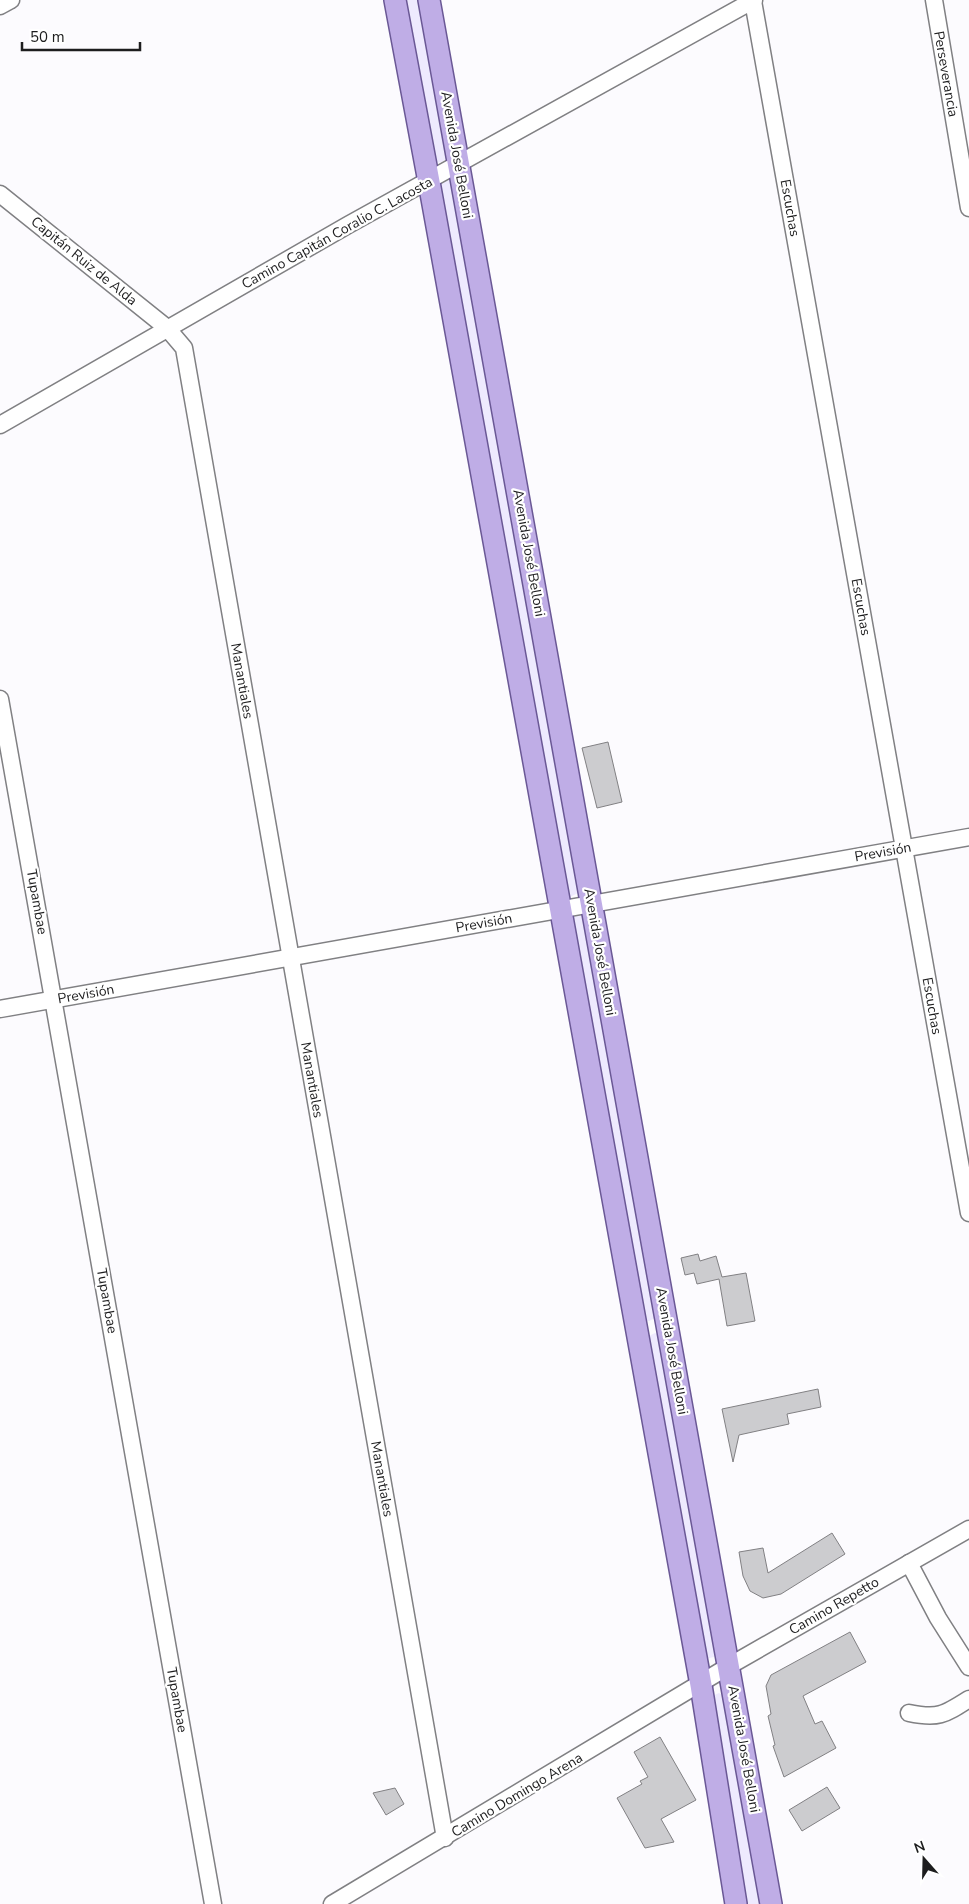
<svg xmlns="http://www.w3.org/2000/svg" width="969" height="1904" font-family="'Nunito Sans',sans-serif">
	<rect width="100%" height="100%" fill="#fcfbfe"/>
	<g fill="#eeeafe">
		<path d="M402,0H421L448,157C442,163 439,164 431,160Z"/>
		<path d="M447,179L451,181L579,888L578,893L570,897L566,896L438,181Z"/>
		<path d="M568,912L584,913L655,1318L649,1321L644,1320Z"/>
		<path d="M655,1333L660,1336L717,1656L706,1659L645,1338Z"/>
		<path d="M719,1693L726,1697L765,1904H742L710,1697Z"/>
	</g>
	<g fill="#cccccf" stroke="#818083">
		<path d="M608,742L622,802L597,808L582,748Z"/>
		<path d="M698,1254L700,1261L716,1256L722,1277L746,1273L755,1321L727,1326L719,1279L697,1284L694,1273L685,1275L681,1258Z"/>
		<path d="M818,1389L821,1407L787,1414L789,1424L739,1435L733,1462L722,1409Z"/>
		<path d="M832,1533L845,1554L781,1594L763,1598L750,1591L743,1576L739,1552L763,1548L768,1573Z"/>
		<path d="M850,1632L866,1662L803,1696L815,1724L822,1721L836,1748L784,1777L773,1746L775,1745L768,1716L771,1714L766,1686L771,1675Z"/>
		<path d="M660,1737L696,1800L661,1819L674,1842L645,1848L617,1798L642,1784L640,1781L648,1777L634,1752Z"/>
		<path d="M827,1787L840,1808L802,1831L789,1810Z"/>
		<path d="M395,1788L404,1804L386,1815L373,1793Z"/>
	</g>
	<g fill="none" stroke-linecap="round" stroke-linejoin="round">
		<g stroke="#808083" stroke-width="19">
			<g id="minor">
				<path d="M934,0L969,208"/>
				<path d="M753,1L969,1213"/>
				<path d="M0,6L11,0"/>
				<path d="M0,194L167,328L184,348L445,1838"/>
				<path d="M0,425L348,225L754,0"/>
				<path d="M0,699L213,1904"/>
				<path d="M0,1009L969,837"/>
				<path d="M909,1563L938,1618L969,1667"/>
				<path d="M909,1713C938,1719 944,1715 969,1699"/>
				<path d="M332,1904L729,1666L969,1529"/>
			</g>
		</g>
		<g stroke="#6a5895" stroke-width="24">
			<g id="major">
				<path d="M395,0L429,182L701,1685L736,1904"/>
				<path d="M429,0L771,1904"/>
			</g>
		</g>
		<use href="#minor" stroke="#fff" stroke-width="16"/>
		<use href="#major" stroke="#bfade6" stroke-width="21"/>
	</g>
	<g text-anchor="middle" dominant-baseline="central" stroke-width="4.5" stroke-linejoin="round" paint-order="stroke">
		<g font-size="14" fill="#1d1d1e" stroke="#fff">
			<text transform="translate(946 74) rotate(80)">Perseverancia</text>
			<text transform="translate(457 155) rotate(80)">Avenida José Belloni</text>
			<text transform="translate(790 208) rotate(80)">Escuchas</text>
			<text transform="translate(337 233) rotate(-29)">Camino Capitán Coralio C. Lacosta</text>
			<text transform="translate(84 261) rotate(39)">Capitán Ruiz de Alda</text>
			<text transform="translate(529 553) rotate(80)">Avenida José Belloni</text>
			<text transform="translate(861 607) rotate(80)">Escuchas</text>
			<text transform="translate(242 681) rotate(80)">Manantiales</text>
			<text transform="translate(883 852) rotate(-10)">Previsión</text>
			<text transform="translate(37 902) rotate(80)">Tupambae</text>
			<text transform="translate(484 923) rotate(-10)">Previsión</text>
			<text transform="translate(600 952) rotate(80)">Avenida José Belloni</text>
			<text transform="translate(86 994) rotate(-10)">Previsión</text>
			<text transform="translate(932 1006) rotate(80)">Escuchas</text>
			<text transform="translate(312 1080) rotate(80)">Manantiales</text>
			<text transform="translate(107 1301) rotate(80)">Tupambae</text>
			<text transform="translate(672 1351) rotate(80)">Avenida José Belloni</text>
			<text transform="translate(382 1479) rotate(80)">Manantiales</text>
			<text transform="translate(834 1606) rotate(-30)">Camino Repetto</text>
			<text transform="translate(177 1700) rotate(80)">Tupambae</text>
			<text transform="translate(744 1749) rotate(80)">Avenida José Belloni</text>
			<text transform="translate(517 1795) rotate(-31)">Camino Domingo Arena</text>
		</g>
	</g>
	<g transform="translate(924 1859) rotate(340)" stroke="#ffffff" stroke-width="4" paint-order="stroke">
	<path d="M0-4L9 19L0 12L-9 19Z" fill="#1d1d1e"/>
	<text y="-8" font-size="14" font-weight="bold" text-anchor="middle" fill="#1d1d1e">N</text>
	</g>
	<path d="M22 42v8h118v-8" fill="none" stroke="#1d1d1e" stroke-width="2.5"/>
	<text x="30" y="42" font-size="15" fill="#1d1d1e" stroke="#ffffff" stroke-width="4" paint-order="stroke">50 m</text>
</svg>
